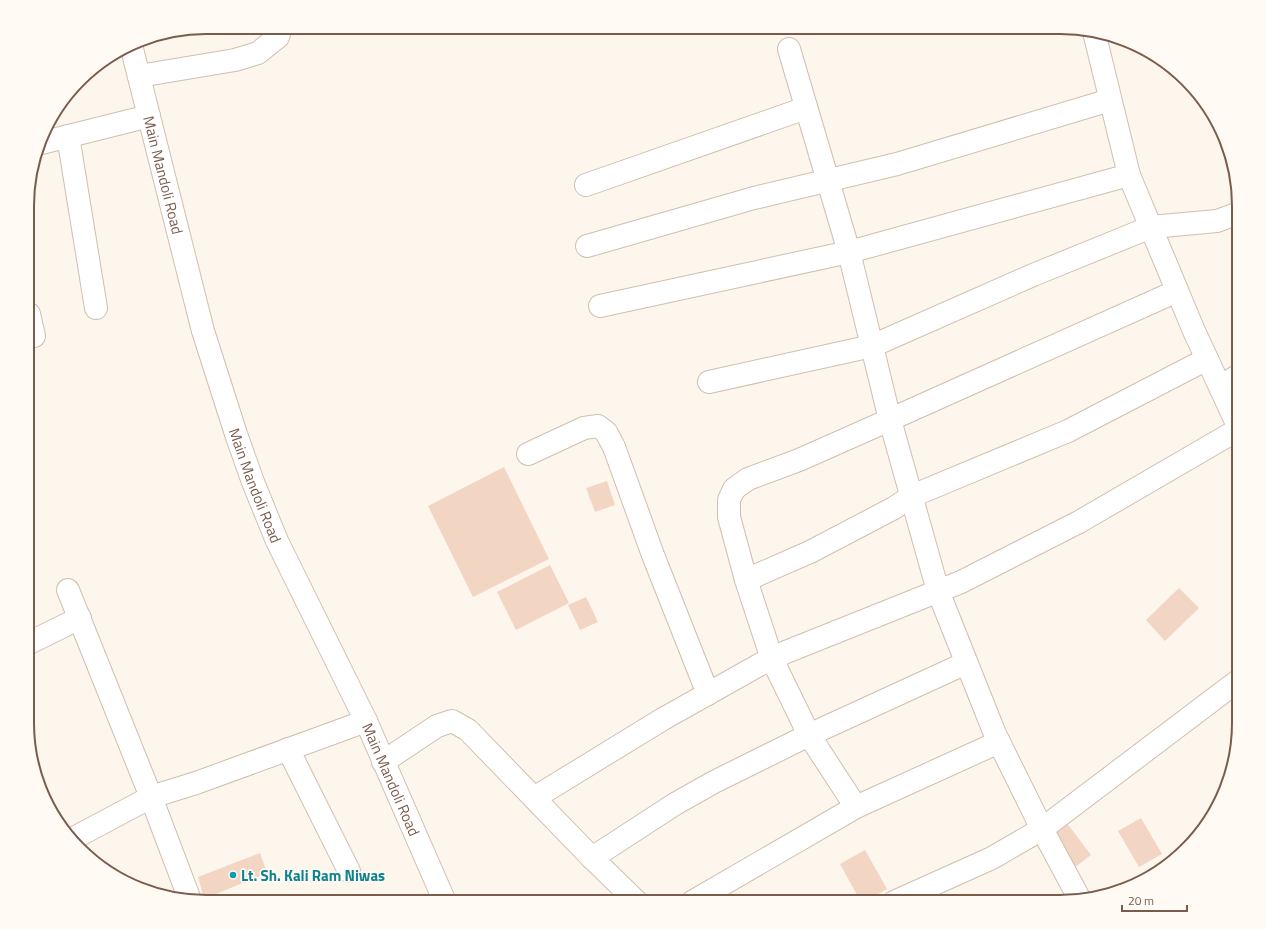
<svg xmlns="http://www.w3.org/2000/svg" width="1266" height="929" font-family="'Titillium Web',sans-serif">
	<rect width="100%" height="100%" fill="#fdf6ec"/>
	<g fill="#f3d5c3">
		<path d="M504,467L549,559L473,597L428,506Z"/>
		<path d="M607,481L615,505L595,512L586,488Z"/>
		<path d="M550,565L569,603L516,630L497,592Z"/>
		<path d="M1179,588L1199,608L1165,641L1146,620Z"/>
		<path d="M586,597L598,622L580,630L568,605Z"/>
		<path d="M1141,818L1162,854L1139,867L1118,831Z"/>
		<path d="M1066,822L1091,855L1074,868L1048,834Z"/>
		<path d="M865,850L887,889L864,902H861L840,864Z"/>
		<path d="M260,853L267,873L204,899L198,877Z"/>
	</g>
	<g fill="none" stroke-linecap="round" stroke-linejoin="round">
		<g stroke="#d1beb0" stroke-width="24">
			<g id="minor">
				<path d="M1094,32L1129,175L1194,331L1239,428"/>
				<path id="s1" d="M131,45L203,331L236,434L253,482L277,541L366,721L445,902"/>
				<path d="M789,49L849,252L890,420L938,591L995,734L1042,829L1079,898"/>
				<path d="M139,76L235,60L258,53L278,37L281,27"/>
				<path d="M68,136L96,308"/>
				<path d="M41,143L149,116"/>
				<path d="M586,185L806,108"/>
				<path d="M587,246L754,198L897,164L1110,100"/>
				<path d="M600,306L849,252L1129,175"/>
				<path d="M29,314L34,336"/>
				<path d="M709,382L872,346L1033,275L1151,227L1217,221L1239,213"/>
				<path d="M1220,387L1239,375"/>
				<path d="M528,454L584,428L598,426L606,432L614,447L653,555L708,694"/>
				<path d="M746,580L810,552L894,508L912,496L1068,431L1207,359"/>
				<path d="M68,590L151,797L190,900"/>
				<path d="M29,643L80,618"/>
				<path d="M288,749L349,871"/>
				<path d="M383,762L437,726L452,721L468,730L592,858L637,902"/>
				<path d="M534,798L663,719L759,665L786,652L961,582L1079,522L1239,429"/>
				<path d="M856,807L809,735L772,659L746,580L729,517V500L734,489L748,479L799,460L869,429L1177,291"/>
				<path d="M74,838L151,797L196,783L366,721"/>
				<path d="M592,858L675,804L714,782L809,735L966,663"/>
				<path d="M692,902L856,807L999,742"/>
				<path d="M894,902L992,858L1042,829L1239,680"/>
			</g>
		</g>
		<use href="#minor" stroke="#fff" stroke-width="22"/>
	</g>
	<circle fill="#0f9aa8" stroke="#fffaf3" stroke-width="1.5" cx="233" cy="875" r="4"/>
	<g text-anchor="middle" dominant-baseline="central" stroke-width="3.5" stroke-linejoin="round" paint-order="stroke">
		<g font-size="15" fill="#7a5c4d" stroke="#fffaf3">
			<text stroke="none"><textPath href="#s1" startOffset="134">Main Mandoli Road</textPath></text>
			<text stroke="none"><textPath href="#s1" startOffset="458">Main Mandoli Road</textPath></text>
			<text stroke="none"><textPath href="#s1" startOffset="782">Main Mandoli Road</textPath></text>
		</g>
		<g font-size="15" font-weight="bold" fill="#0d838f" stroke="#fffaf3" text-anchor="start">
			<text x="241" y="875">Lt. Sh. Kali Ram Niwas</text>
		</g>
	</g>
	<path d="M0 0H1266V929H0ZM206 34H1060A172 172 0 0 1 1232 206V723A172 172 0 0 1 1060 895H206A172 172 0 0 1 34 723V206A172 172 0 0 1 206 34Z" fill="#fffaf3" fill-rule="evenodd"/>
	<path fill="none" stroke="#7a5c4d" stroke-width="2" d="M206 34H1060A172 172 0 0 1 1232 206V723A172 172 0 0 1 1060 895H206A172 172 0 0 1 34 723V206A172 172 0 0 1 206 34Z"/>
	<path d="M1122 905v6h65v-6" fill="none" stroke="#7a5c4d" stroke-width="2"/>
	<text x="1128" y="905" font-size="12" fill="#7a5c4d" stroke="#fffaf3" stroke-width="3" paint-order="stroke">20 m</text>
</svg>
